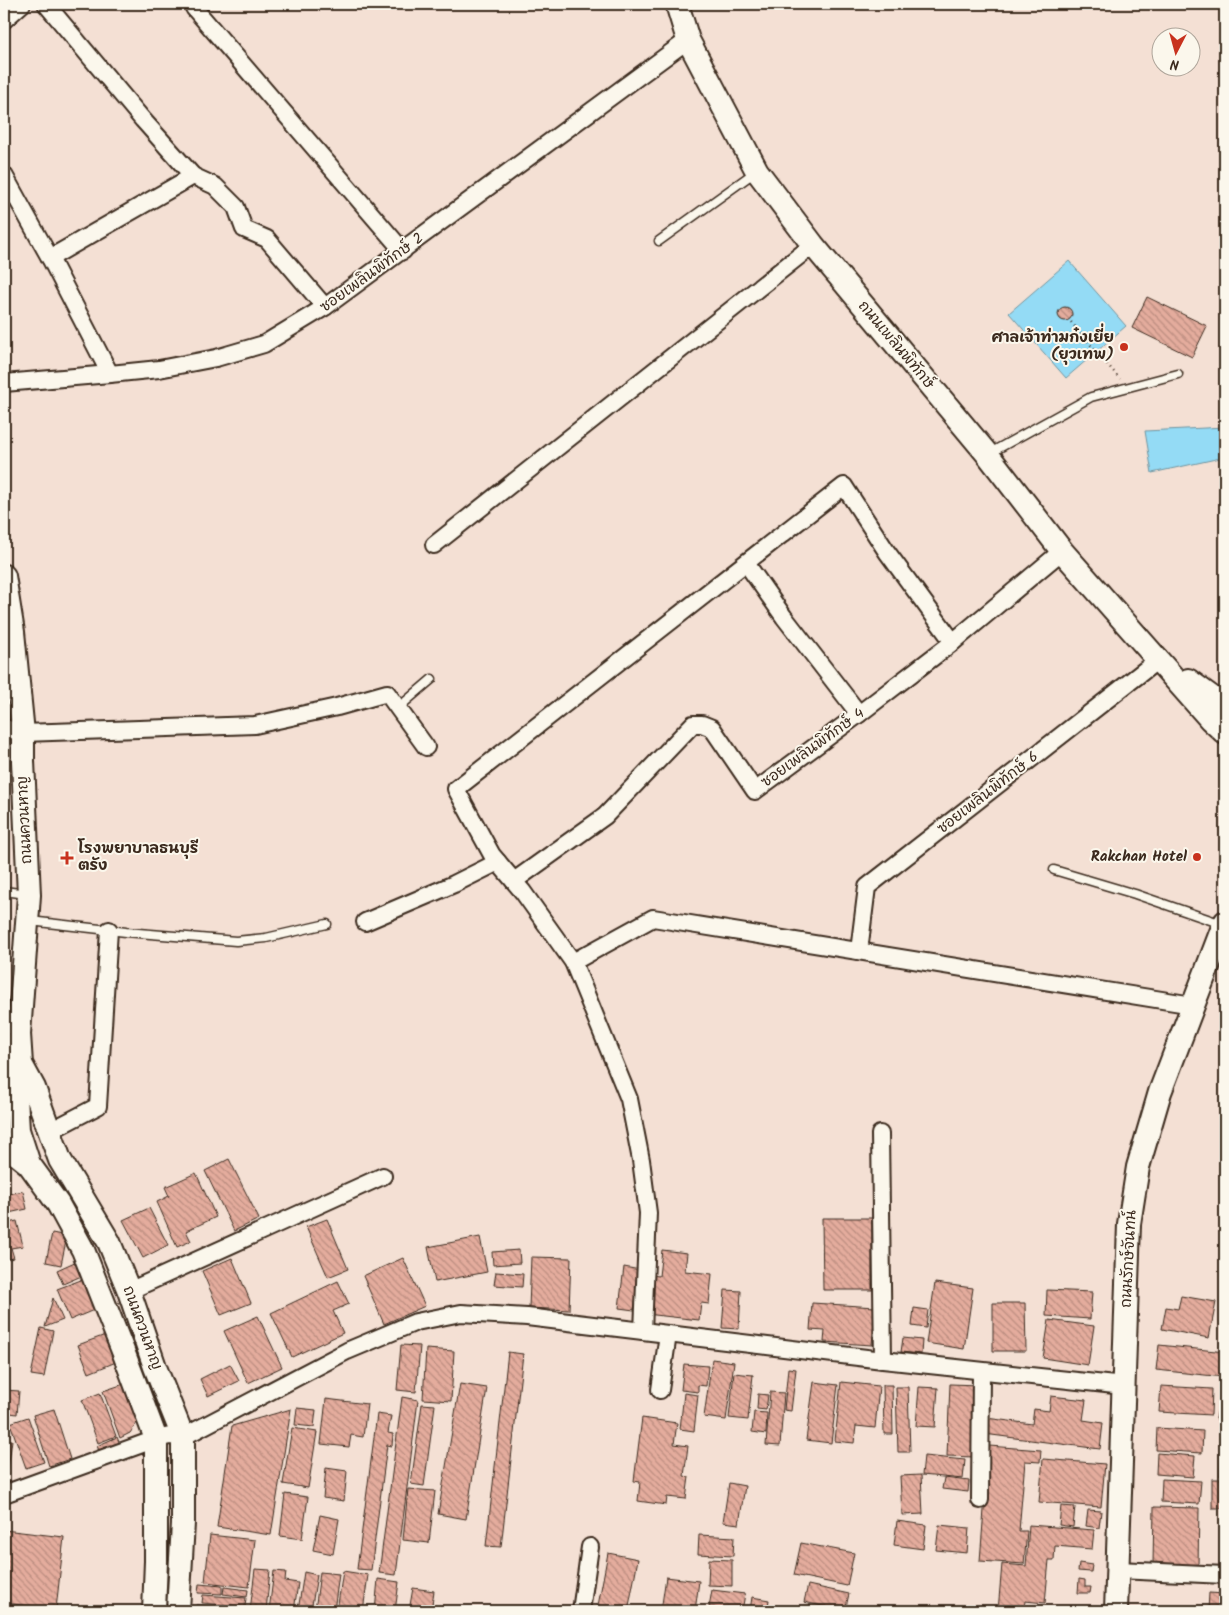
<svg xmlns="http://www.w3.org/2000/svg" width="1229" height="1615" font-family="Kalam,'Playpen Sans Thai',sans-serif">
	<defs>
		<pattern id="building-back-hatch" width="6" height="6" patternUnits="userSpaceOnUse" patternTransform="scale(1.25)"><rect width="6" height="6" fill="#e4ac9d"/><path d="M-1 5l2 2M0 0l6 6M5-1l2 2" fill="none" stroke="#ba8c7f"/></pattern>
	</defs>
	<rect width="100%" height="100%" fill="#f4e0d4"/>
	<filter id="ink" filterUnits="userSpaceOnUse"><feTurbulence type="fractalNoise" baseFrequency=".02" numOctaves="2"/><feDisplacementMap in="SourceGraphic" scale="10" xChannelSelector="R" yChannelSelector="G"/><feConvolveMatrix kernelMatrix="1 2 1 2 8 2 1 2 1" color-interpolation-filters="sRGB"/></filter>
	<g filter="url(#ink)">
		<g fill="#94dbf5" stroke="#70949f">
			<path d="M1069,261L1126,326L1066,378L1009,313Z"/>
			<path d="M1225,427V457L1152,473L1145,431Z"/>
		</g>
		<g fill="url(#building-back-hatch)" stroke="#3b2a1e">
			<path d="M1147,297L1207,326L1192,357L1132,328Z"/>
			<circle cx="1065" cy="314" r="7"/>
			<path d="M229,1159L259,1219L234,1231L205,1171Z"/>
			<path d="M196,1173L216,1217L186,1231L191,1241L177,1247L157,1202L169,1196L165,1187Z"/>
			<path d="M23,1191L27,1209L4,1214V1195Z"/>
			<path d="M149,1208L168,1245L143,1258L123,1220Z"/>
			<path d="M822,1218H872V1290H823Z"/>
			<path d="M327,1219L348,1269L328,1277L306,1227Z"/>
			<path d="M17,1221L23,1246L11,1248L14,1258L4,1260V1224Z"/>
			<path d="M52,1233L67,1236L61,1265L46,1262Z"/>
			<path d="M480,1237L487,1272L435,1282L428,1247Z"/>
			<path d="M519,1250L520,1263L493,1265L492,1252Z"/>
			<path d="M662,1250L687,1253L685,1271L712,1274L709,1304L701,1303L699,1320L646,1314L651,1275L659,1276Z"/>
			<path d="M531,1257L571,1258L569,1310L529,1308Z"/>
			<path d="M232,1258L251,1303L221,1315L202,1271Z"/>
			<path d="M403,1258L425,1306L384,1324L363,1276Z"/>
			<path d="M79,1260L86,1274L63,1284L57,1270Z"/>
			<path d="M624,1267L640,1270L634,1310L619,1308Z"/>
			<path d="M496,1272L523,1274L522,1287L494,1285Z"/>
			<path d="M89,1277L101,1307L70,1320L57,1289Z"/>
			<path d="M338,1281L349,1304L333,1311L343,1333L292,1357L271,1313Z"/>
			<path d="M935,1283L973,1288L964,1349L926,1343Z"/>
			<path d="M725,1290L741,1291L739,1329L722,1328Z"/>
			<path d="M1047,1290L1092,1292L1090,1319L1046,1316Z"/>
			<path d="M1181,1296L1216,1302L1209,1338L1162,1329L1166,1307L1178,1309Z"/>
			<path d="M53,1298L63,1320L45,1327Z"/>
			<path d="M812,1303L875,1307L872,1345L824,1342L825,1331L810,1330Z"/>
			<path d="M993,1303H1025L1026,1351H993Z"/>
			<path d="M914,1308L928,1310L926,1328L912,1326Z"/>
			<path d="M1225,1312V1338H1223Z"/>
			<path d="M258,1316L282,1367L248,1383L224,1331Z"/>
			<path d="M1049,1320L1094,1326L1088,1365L1043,1358Z"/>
			<path d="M41,1328L53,1331L44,1377L31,1375Z"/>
			<path d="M111,1333L121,1360L89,1373L78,1345Z"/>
			<path d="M903,1338L922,1340L921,1354L901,1352Z"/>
			<path d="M401,1345L420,1346L416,1392L397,1390Z"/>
			<path d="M1159,1345L1225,1352L1224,1377L1156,1370Z"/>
			<path d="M426,1349L454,1351L451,1401L423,1399Z"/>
			<path d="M508,1352L523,1354L501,1547L486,1546Z"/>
			<path d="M712,1359L734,1362L726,1420L704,1417Z"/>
			<path d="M230,1364L239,1381L208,1396L200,1379Z"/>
			<path d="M684,1364L708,1366L706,1386L698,1385V1392L681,1390Z"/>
			<path d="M788,1368L796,1369L791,1411L784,1410Z"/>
			<path d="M734,1373L753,1375L748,1420L729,1418Z"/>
			<path d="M130,1382L139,1420L130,1433L120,1438L103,1391Z"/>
			<path d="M814,1382L838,1385L831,1443L806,1440Z"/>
			<path d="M841,1382L879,1386L875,1428L856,1426L854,1443L835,1441Z"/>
			<path d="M460,1384L487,1388L466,1519L438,1514Z"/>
			<path d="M950,1384L978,1385L974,1457L947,1456Z"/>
			<path d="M883,1385H892L893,1434H884Z"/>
			<path d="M1161,1386L1212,1389L1211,1415L1159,1412Z"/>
			<path d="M896,1387H908L910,1452H898Z"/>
			<path d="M919,1387L938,1388L935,1427L916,1426Z"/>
			<path d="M4,1390L19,1391L17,1414L4,1412Z"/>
			<path d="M770,1392L784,1393L780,1446L766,1445Z"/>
			<path d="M100,1393L116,1436L98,1443L82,1400Z"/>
			<path d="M684,1393L698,1395L694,1431L680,1429Z"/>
			<path d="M1221,1393L1225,1394V1420L1216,1419Z"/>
			<path d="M758,1394L768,1395L766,1410L757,1409Z"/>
			<path d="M1051,1396L1086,1400L1083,1420L1103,1423L1100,1449L984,1434L986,1418L1032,1424L1034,1409L1049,1411Z"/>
			<path d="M402,1397L418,1400L396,1575L379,1573Z"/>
			<path d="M326,1399L367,1404L363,1437L351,1435L349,1447L321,1444Z"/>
			<path d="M422,1404L435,1405L424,1486L411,1484Z"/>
			<path d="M297,1408L316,1410L314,1427L295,1425Z"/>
			<path d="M54,1409L70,1459L49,1466L33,1415Z"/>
			<path d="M291,1409L271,1535L217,1527L232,1426Z"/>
			<path d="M754,1412L767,1413L766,1434L752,1432Z"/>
			<path d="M377,1414L391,1416L388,1433L393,1434L392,1446L387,1445L371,1570L357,1569Z"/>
			<path d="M28,1417L44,1462L26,1468L10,1423Z"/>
			<path d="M642,1418L677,1423L674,1444L688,1446L684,1476L689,1477L686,1499L667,1497L666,1505L638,1501L640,1482L634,1481Z"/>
			<path d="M292,1428L317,1432L308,1488L283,1484Z"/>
			<path d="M1157,1428L1203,1431L1202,1453L1156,1450Z"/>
			<path d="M117,1437L121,1447L101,1455L97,1446Z"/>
			<path d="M4,1439L12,1440L7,1476L4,1475Z"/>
			<path d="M1221,1444H1225V1476H1220Z"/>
			<path d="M989,1446L1041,1450L1040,1462L1025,1461L1019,1531H1027L1024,1564L980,1561Z"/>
			<path d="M1157,1453L1195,1456L1193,1477L1156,1474Z"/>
			<path d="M924,1456L965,1460L963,1479L922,1475Z"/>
			<path d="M1043,1459L1105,1464L1101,1507L1039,1502Z"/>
			<path d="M326,1468L347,1471L344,1501L323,1498Z"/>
			<path d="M921,1475L923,1514L902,1515L900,1476Z"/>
			<path d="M944,1478L969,1481L968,1492L942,1489Z"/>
			<path d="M1162,1479L1201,1481L1199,1504L1161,1502Z"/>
			<rect x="1212" y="1479" width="13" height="29"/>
			<path d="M729,1483L745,1486L739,1524L723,1522Z"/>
			<path d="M408,1489L435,1491L429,1543L403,1540Z"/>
			<path d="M285,1494L308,1497L302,1539L280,1536Z"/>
			<path d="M1061,1506L1075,1507L1073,1527L1059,1525Z"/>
			<path d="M1154,1507L1199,1508L1198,1566L1153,1565Z"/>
			<path d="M1088,1510L1101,1511L1099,1528L1086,1526Z"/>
			<path d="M320,1515L339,1519L333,1554L313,1550Z"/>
			<path d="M897,1521L926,1525L923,1549L894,1545Z"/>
			<path d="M939,1525L969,1528L967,1553L936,1550Z"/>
			<path d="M1029,1525L1094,1530L1092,1549L1055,1546L1054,1560H1049L1045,1603L1025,1601L1024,1611H998L1002,1564L1026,1566Z"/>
			<path d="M4,1530L64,1537L56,1609L4,1603Z"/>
			<path d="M210,1535L255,1540L249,1587L205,1582Z"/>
			<path d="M699,1535L734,1537L733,1556L698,1554Z"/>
			<path d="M801,1543L854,1553L847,1586L794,1575Z"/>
			<path d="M608,1553L638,1559L628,1611H597Z"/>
			<path d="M709,1559L732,1560V1586L708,1585Z"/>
			<path d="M1079,1563L1092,1565L1091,1572L1078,1571Z"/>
			<path d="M255,1569L270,1570L266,1611H250Z"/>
			<path d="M274,1571L286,1572L285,1581L298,1583L294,1611H269Z"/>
			<path d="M343,1571L368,1575L363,1611H337Z"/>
			<path d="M304,1572L317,1575L311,1611H298Z"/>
			<path d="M320,1572L339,1574L334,1611H315Z"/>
			<path d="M666,1577L699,1581L695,1611H661Z"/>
			<path d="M378,1579L399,1582L395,1611H375Z"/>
			<path d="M1079,1579L1085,1580V1587H1091L1090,1593H1078Z"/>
			<path d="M199,1584L222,1586V1594L198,1593Z"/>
			<path d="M808,1585L849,1594L845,1611L804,1602Z"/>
			<path d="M224,1587L248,1590L247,1597L223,1594Z"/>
			<path d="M413,1588L434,1591L431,1611H409Z"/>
			<path d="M712,1590L745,1594L742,1611L709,1607Z"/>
			<path d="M1209,1593L1225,1594V1611H1208Z"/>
			<path d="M203,1595L246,1598L245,1607L202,1603Z"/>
			<path d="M752,1597L769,1600L768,1606L779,1608V1611H750Z"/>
			<path d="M196,1605L244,1608V1611H196Z"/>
			<path d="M59,1608L93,1611H59Z"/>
		</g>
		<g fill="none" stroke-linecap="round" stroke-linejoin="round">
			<g stroke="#3b2a1e" stroke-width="11">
				<g id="lane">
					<path d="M659,241L755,172"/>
					<path d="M990,453L1091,397L1178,374"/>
					<path d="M398,708L432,679"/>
					<path d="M1054,870L1135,894L1222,924"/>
					<path d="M4,891L27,894"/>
					<path d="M30,921L126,932L236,941L266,938L327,924"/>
				</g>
			</g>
			<g stroke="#3b2a1e" stroke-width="20">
				<g id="street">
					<path d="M46,4L143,120L193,176L215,186L236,207L244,229L267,239L325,307"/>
					<path d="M194,8L403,251"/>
					<path d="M4,20L22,4"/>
					<path d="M4,175L50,258L110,374"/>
					<path d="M50,258L193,176"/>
					<path d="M4,383L110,374L159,369L216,358L264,344L325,307L688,40"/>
					<path d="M434,545L813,245"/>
					<path d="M746,563L784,617L859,714"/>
					<path d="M4,728L23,733L255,725L337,707L387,693L426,747"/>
					<path d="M514,881L605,816L693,724H702L712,728L755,791L859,714L953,642L1062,551"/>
					<path d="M365,922L454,884L498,862"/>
					<path d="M859,951L867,887L1159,659"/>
					<path d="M573,962L653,918L1193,1005"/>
					<path d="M50,1131L98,1106L109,930"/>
					<path d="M880,1134L883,1360"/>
					<path d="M129,1291L383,1176"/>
					<path d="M643,1331L648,1213L641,1160L629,1099L573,962L523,892L492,855L456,789L844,486L887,552L953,642"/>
					<path d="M660,1390L668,1334"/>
					<path d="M4,1494L156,1439L170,1436L183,1437L347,1351L416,1322L461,1313L527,1317L883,1360L1124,1386"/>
					<path d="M980,1500L981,1371"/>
					<path d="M1118,1570L1225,1575"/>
					<path d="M581,1611L590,1547"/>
				</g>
			</g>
			<g stroke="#3b2a1e" stroke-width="26">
				<g id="secondary">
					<path d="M677,4L688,40L757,171L813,245L988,455L1062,551L1210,719L1225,733"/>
					<path d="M4,576L13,632L23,733V761L29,895L19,1034L21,1064L34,1088L60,1160L109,1242L129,1291L155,1367L183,1437V1523L178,1611"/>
					<path d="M1188,680L1225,707"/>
					<path d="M21,1064L15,1081L18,1130L29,1164L58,1204L83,1250L123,1351L156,1439V1561L154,1611"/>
					<path d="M4,1144L29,1164"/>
					<path d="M1116,1611L1129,1224L1138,1167L1160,1092L1225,922"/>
				</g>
			</g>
			<path stroke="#3b2a1e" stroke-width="2.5" stroke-dasharray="1 4" stroke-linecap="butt" d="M1071,322L1120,379"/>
			<use href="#lane" stroke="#fbf7ec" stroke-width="8"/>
			<use href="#street" stroke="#fbf7ec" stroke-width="16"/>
			<use href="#secondary" stroke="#fbf7ec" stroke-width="22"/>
		</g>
	</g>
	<g fill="#c8321e" stroke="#fbf7ec" stroke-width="2">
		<circle cx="1124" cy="347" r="5"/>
		<circle cx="1197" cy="857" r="5"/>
		<path d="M64.5 850.5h5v5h5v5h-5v5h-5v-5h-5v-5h5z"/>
	</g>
	<g text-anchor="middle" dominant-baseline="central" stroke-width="4" stroke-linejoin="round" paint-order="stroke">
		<g font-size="15" fill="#3b2a1e" stroke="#fbf7ec">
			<text transform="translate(372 273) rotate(-36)">ซอยเพลินพิทักษ์ 2</text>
			<text transform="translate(896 345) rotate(50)">ถนนเพลินพิทักษ์</text>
			<text transform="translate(813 748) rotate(-36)">ซอยเพลินพิทักษ์ 4</text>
			<text transform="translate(988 793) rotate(-38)">ซอยเพลินพิทักษ์ 6</text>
			<text transform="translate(25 820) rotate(-93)">ถนนควนหาญ</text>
			<text transform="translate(1129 1259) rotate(-87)">ถนนรักษ์จันทน์</text>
			<text transform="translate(142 1328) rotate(70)">ถนนควนหาญ</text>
		</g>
		<g font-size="15" font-weight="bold" fill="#3b2a1e" stroke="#fbf7ec" text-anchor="end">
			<text x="1114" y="338">ศาลเจ้าท่ามก๋งเยี่ย<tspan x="1114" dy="17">(ยุวเทพ)</tspan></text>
			<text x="78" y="849" text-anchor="start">โรงพยาบาลธนบุรี<tspan x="78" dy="17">ตรัง</tspan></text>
			<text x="1187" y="857">Rakchan Hotel</text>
		</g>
	</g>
	<rect width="1229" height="1615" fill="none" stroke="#fbf7ec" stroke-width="20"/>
	<rect x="10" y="10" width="1209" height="1595" fill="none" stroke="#3b2a1e" stroke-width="2" filter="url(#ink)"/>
	<g transform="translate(1176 52) rotate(186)"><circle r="24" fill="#fbf7ec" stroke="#aea59a"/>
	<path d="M0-4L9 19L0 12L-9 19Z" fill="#c8321e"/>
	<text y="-8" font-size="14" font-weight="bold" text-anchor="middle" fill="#3b2a1e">N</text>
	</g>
</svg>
